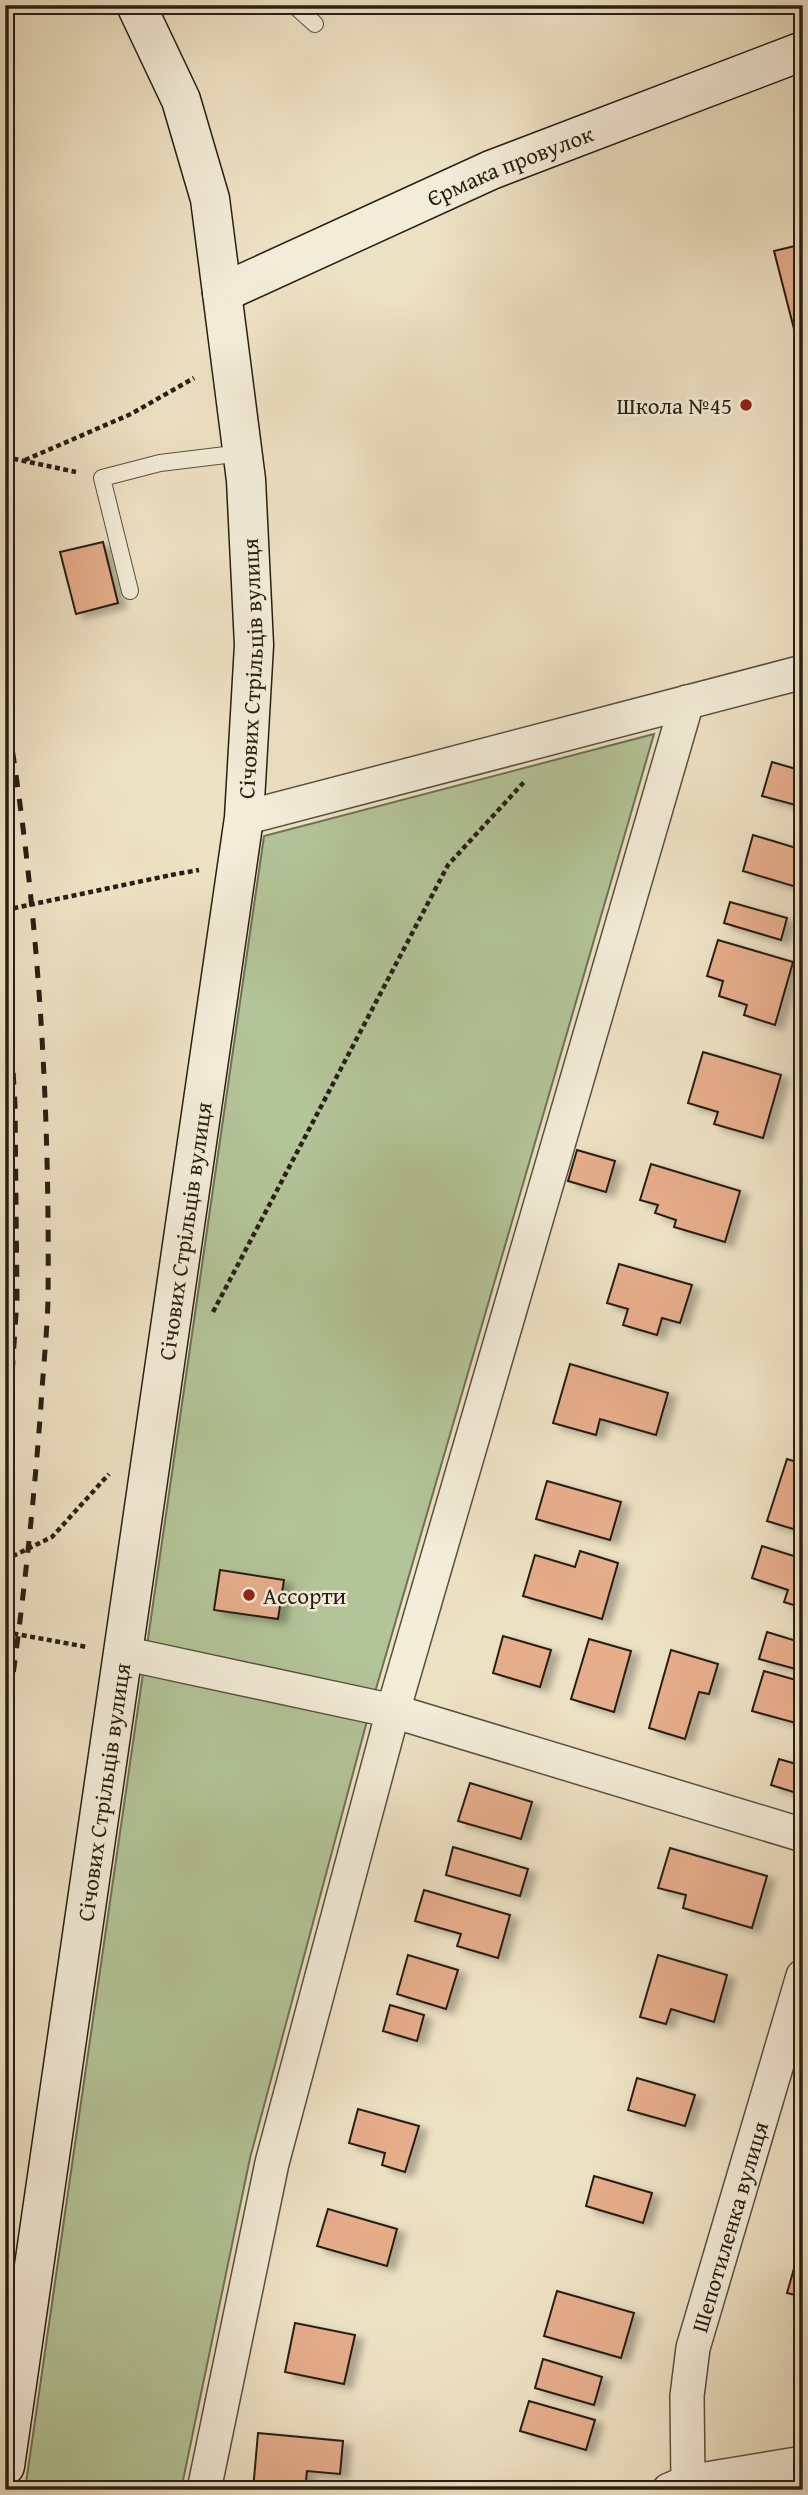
<svg xmlns="http://www.w3.org/2000/svg" width="808" height="2495" font-family="'Gentium Book Plus',serif">
	<defs>
		<filter id="shadow"><feDropShadow dx="8" dy="4.5" stdDeviation="3.5" flood-color="#0004"/></filter>
	</defs>
	<rect width="100%" height="100%" fill="#ede1c3"/>
	<filter id="stains"><feTurbulence type="fractalNoise" baseFrequency=".00286" numOctaves="4"/><feColorMatrix values="0 0 0 0 .2 0 0 0 0 .09 0 0 0 0 .02 0 0 0 .5 -.17"/></filter>
	<radialGradient id="worn" r=".72"><stop offset=".6" stop-color="#630" stop-opacity="0"/><stop offset="1" stop-color="#630" stop-opacity=".3"/></radialGradient>
	<path fill="#b3c498" stroke="#6d7256" stroke-width="2" d="M654,734L371,1706L250,2158L181,2490H25L264,836Z"/>
	<g fill="#e6ad8b" stroke="#271f14" stroke-width="2" filter="url(#shadow)">
		<path d="M803,244V364L774,251Z"/>
		<path d="M103,542L118,603L76,614L60,552Z"/>
		<path d="M772,762L803,771V807L762,796Z"/>
		<path d="M753,835L803,850V889L743,871Z"/>
		<path d="M730,902L787,918L781,940L724,923Z"/>
		<path d="M718,940L793,962L775,1025L744,1015L747,1005L719,996L723,981L707,976Z"/>
		<path d="M703,1052L781,1075L763,1138L714,1124L718,1112L688,1103Z"/>
		<path d="M577,1150L615,1161L606,1192L568,1181Z"/>
		<path d="M651,1164L740,1191L725,1242L674,1227L676,1220L655,1213L658,1205L640,1200Z"/>
		<path d="M619,1264L692,1285L680,1323L662,1318L657,1335L623,1325L628,1309L607,1303Z"/>
		<path d="M570,1364L668,1393L656,1435L600,1419L596,1435L553,1423Z"/>
		<path d="M787,1459L803,1464V1532L767,1521Z"/>
		<path d="M547,1481L621,1502L610,1540L536,1519Z"/>
		<path d="M762,1546L803,1559V1608L784,1602L788,1590L752,1578Z"/>
		<path d="M580,1551L618,1563L602,1619L523,1596L535,1555L575,1567Z"/>
		<path d="M220,1570L284,1580L278,1619L214,1610Z"/>
		<path d="M767,1632L803,1643V1671L759,1659Z"/>
		<path d="M503,1636L551,1650L540,1687L493,1673Z"/>
		<path d="M589,1639L631,1651L614,1712L571,1699Z"/>
		<path d="M671,1650L718,1664L709,1694L699,1692L685,1739L649,1728Z"/>
		<path d="M764,1671L803,1682V1725L752,1711Z"/>
		<path d="M779,1759L803,1766V1795L771,1785Z"/>
		<path d="M470,1783L532,1802L521,1839L458,1821Z"/>
		<path d="M453,1847L528,1869L520,1896L446,1875Z"/>
		<path d="M670,1848L767,1876L752,1928L683,1908L686,1895L658,1888Z"/>
		<path d="M424,1890L510,1915L498,1958L457,1946L461,1934L415,1921Z"/>
		<path d="M408,1955L458,1970L446,2009L397,1994Z"/>
		<path d="M658,1955L727,1975L714,2022L671,2009L666,2024L640,2017Z"/>
		<path d="M390,2005L424,2015L417,2041L383,2031Z"/>
		<path d="M637,2078L695,2095L685,2126L628,2110Z"/>
		<path d="M358,2109L419,2126L405,2172L382,2165L385,2153L349,2143Z"/>
		<path d="M594,2176L652,2193L643,2223L586,2206Z"/>
		<path d="M328,2209L397,2229L387,2266L317,2246Z"/>
		<path d="M799,2251L803,2252V2297L787,2293Z"/>
		<path d="M557,2291L634,2313L621,2358L544,2336Z"/>
		<path d="M295,2323L355,2335L344,2384L285,2372Z"/>
		<path d="M543,2359L602,2377L594,2405L535,2388Z"/>
		<path d="M529,2401L595,2420L586,2450L520,2431Z"/>
		<path d="M258,2433L343,2441L340,2474L307,2471L305,2490H253Z"/>
	</g>
	<g fill="none" stroke-linecap="round" stroke-linejoin="round">
		<g stroke="#585040" stroke-width="18">
			<g id="lane">
				<path d="M294,5L315,24"/>
				<path d="M130,591L102,478L160,463L242,453"/>
			</g>
		</g>
		<g stroke="#585040" stroke-width="36">
			<g id="street">
				<path d="M244,818L803,672"/>
				<path d="M123,1653L393,1711L803,1835"/>
				<path id="s1" d="M688,2482L687,2396L693,2348L803,1976"/>
				<path d="M204,2490L272,2163L393,1711L687,702"/>
				<path d="M669,2490L688,2482L803,2463"/>
			</g>
		</g>
		<g stroke="#271f14" stroke-width="41">
			<g id="secondary">
				<path id="s2" d="M222,293L491,170L803,51"/>
				<path id="s3" d="M5,2466L244,818L254,645L246,480L210,199L181,100L136,5"/>
			</g>
		</g>
		<g stroke="#271f14" stroke-width="4.5" stroke-dasharray="5 3.5" stroke-linecap="butt">
			<path d="M5,457L76,472"/>
			<path d="M25,460L131,414L194,378"/>
			<path d="M171,875L199,870"/>
			<path d="M213,1312L448,865L524,782"/>
			<path d="M5,1560L52,1537L109,1474"/>
			<path d="M5,1632L87,1647"/>
		</g>
		<use href="#lane" stroke="#f3ecd8" stroke-width="16"/>
		<use href="#street" stroke="#f3ecd8" stroke-width="33"/>
		<use href="#secondary" stroke="#f3ecd8" stroke-width="38"/>
		<g stroke="#271f14" stroke-width="5" stroke-dasharray="12 12" stroke-linecap="butt">
			<path d="M5,704C38,901 50,1100 48,1300C47,1335 43,1370 41,1405C33,1515 21,1623 5,1732"/>
			<path d="M5,929L15,1105L17,1299L5,1481"/>
		</g>
		<path stroke="#271f14" stroke-width="4.5" stroke-dasharray="5 3.5" stroke-linecap="butt" d="M5,910L171,875"/>
	</g>
	<g fill="#8f2418" stroke="#f3ecd8" stroke-width="2.5">
		<circle cx="746" cy="405" r="7"/>
		<circle cx="249" cy="1595" r="7"/>
	</g>
	<g text-anchor="middle" dominant-baseline="central" stroke-width="5" stroke-linejoin="round" paint-order="stroke">
		<g font-size="23" fill="#271f14" stroke="#f3ecd8">
			<text stroke="none"><textPath href="#s2" startOffset="315">Єрмака провулок</textPath></text>
			<text stroke="none"><textPath href="#s3" startOffset="1815">Січових Стрільців вулиця</textPath></text>
			<text stroke="none"><textPath href="#s3" startOffset="1248">Січових Стрільців вулиця</textPath></text>
			<text stroke="none"><textPath href="#s3" startOffset="681">Січових Стрільців вулиця</textPath></text>
			<text stroke="none"><textPath href="#s1" startOffset="261">Шепотиленка вулиця</textPath></text>
		</g>
		<g font-size="23" fill="#271f14" stroke="#f3ecd8" text-anchor="end">
			<text x="732" y="405">Школа №45</text>
			<text x="263" y="1595" text-anchor="start">Ассорти</text>
		</g>
	</g>
	<rect width="808" height="2495" fill="none" stroke="#ede1c3" stroke-width="28"/>
	<rect x="7" y="7" width="794" height="2481" fill="none" stroke="#271f14" stroke-width="3.5"/>
	<rect x="14" y="14" width="780" height="2467" fill="none" stroke="#271f14" stroke-width="2"/>
	<rect width="100%" height="100%" filter="url(#stains)"/>
	<rect width="100%" height="100%" fill="url(#worn)"/>
</svg>
